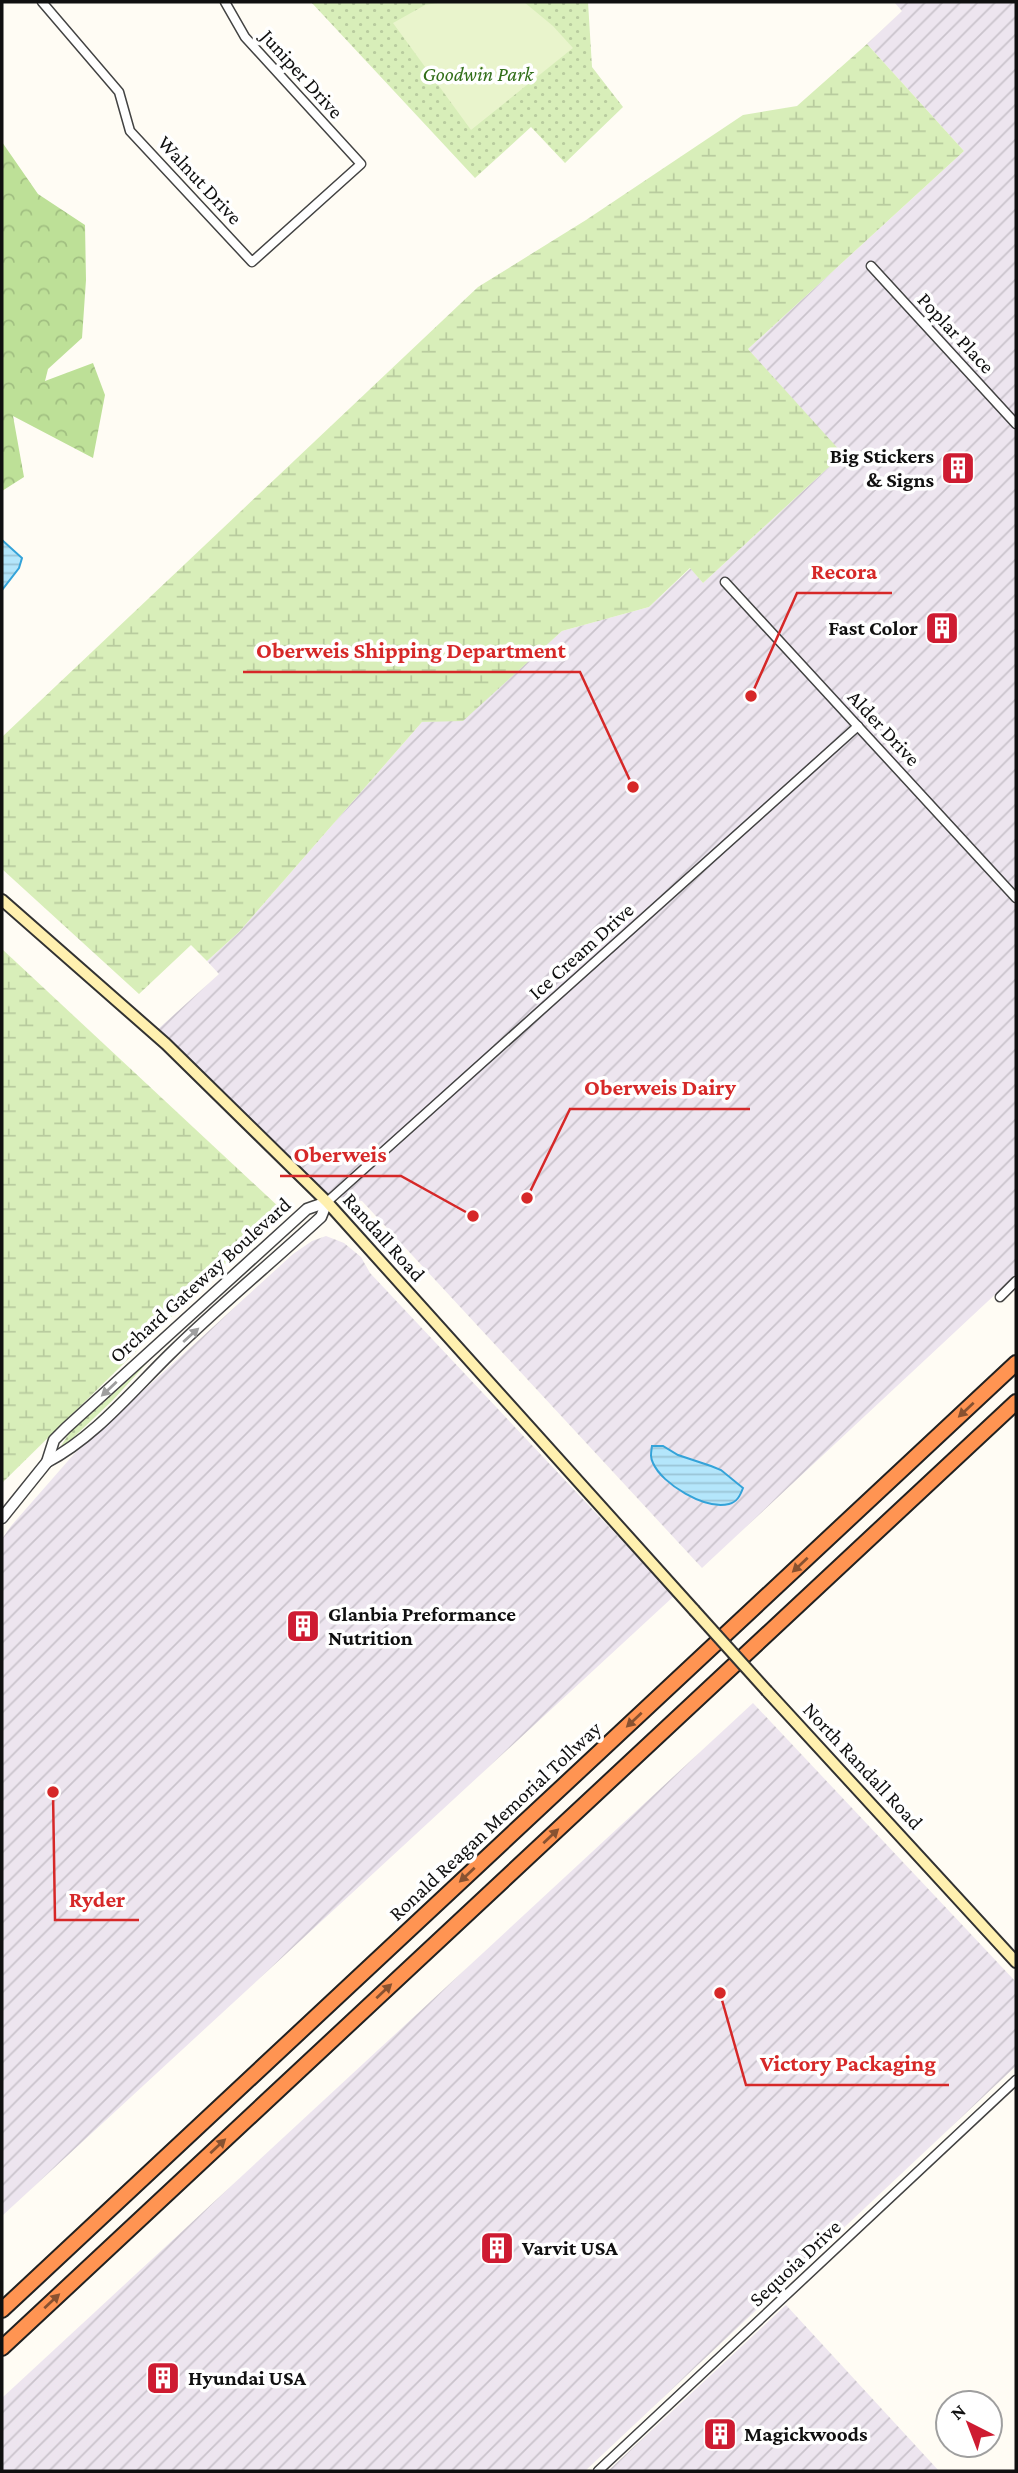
<svg xmlns="http://www.w3.org/2000/svg" width="1018" height="2473" font-family="'Crimson Pro',serif">
	<defs>
		<pattern id="industrial-furrows" width="10" height="10" patternUnits="userSpaceOnUse" patternTransform="scale(1.75)"><rect width="10" height="10" fill="#ede5ef"/><path d="M-1 1l2-2M0 10L10 0M9 11l2-2" fill="none" stroke="#cac3cc"/></pattern>
		<pattern id="grass-dots" width="8" height="8" patternUnits="userSpaceOnUse" patternTransform="scale(1.75)"><rect width="8" height="8" fill="#d8eeb9"/><path d="M2 2h.1M6 6h.1" fill="none" stroke="#b8cb9e" stroke-width="1.8" stroke-linecap="round"/></pattern>
		<pattern id="forest-crowns" width="20" height="18" patternUnits="userSpaceOnUse" patternTransform="scale(1.75)"><rect width="20" height="18" fill="#bde097"/><path d="M2 6a3 3 0 1 1 6 0M12 15a3 3 0 1 1 6 0" fill="none" stroke="#a1bf81"/></pattern>
		<pattern id="wetland-marsh" width="20" height="14" patternUnits="userSpaceOnUse" patternTransform="scale(1.75)"><rect width="20" height="14" fill="#d8eeb9"/><path d="M1 5h8M5 5V1M11 12h8M15 12V8" fill="none" stroke="#b8cb9e"/></pattern>
		<pattern id="water-rules" width="6" height="5" patternUnits="userSpaceOnUse" patternTransform="scale(1.75)"><rect width="6" height="5" fill="#b4e6fb"/><path d="M0 2.5h6" fill="none" stroke="#9ac4d6"/></pattern>
	</defs>
	<rect width="100%" height="100%" fill="#fffcf4"/>
	<g fill="url(#industrial-furrows)">
		<path d="M894,2H1016V1275L702,1568L362,1201L328,1196L156,1031L219,974L207,961L239,932L422,722L463,720L562,631L649,607L691,568L703,583L842,455L748,349L964,151L867,44L902,11Z"/>
		<path d="M326,1236L344,1243L361,1257L370,1273L674,1596L2,2216V1539L11,1526L74,1454L293,1254L312,1241Z"/>
		<path d="M753,1703L1016,1982V2066L585,2471H2V2398Z"/>
		<path d="M786,2305L939,2471H608Z"/>
	</g>
	<g fill="url(#grass-dots)">
		<path d="M311,2H588L592,67L623,107L565,163L531,127L475,178Z"/>
		<path d="M159,1350L113,1400L55,1455L70,1432Z"/>
	</g>
	<path fill="url(#forest-crowns)" d="M2,142L38,194L85,225L86,280L82,338L48,369L45,381L93,363L105,395L93,458L13,416L24,477L2,491Z"/>
	<g fill="url(#wetland-marsh)">
		<path d="M867,44L964,151L748,349L843,454L703,583L690,568L649,607L562,631L463,721L422,722L239,932L207,961L191,945L139,994L2,869V737L478,287L586,220L743,115L797,106Z"/>
		<path d="M2,949L281,1209L2,1483Z"/>
	</g>
	<path fill="#e9f4cc" d="M443,2H524L553,26L573,48L471,130L393,23L425,5Z"/>
	<g fill="url(#water-rules)" stroke="#34a3d9" stroke-width="2">
		<path d="M2,540L22,558L19,568L2,590Z"/>
		<path d="M652,1446H663L678,1455L711,1466L721,1470L743,1488C740,1496 737,1502 729,1504C705,1510 662,1484 653,1463C650,1457 651,1453 652,1446Z"/>
	</g>
	<g fill="none" stroke-linecap="round" stroke-linejoin="round">
		<g stroke="#434343" stroke-width="11">
			<g id="minor">
				<path d="M42,2L119,92L130,131L252,262L361,164L245,37L225,2"/>
				<path d="M871,266L1016,424"/>
				<path d="M725,582L1016,898"/>
				<path d="M327,1202L858,726"/>
				<path d="M1000,1297L1016,1281"/>
				<path d="M598,2471L1016,2080"/>
			</g>
		</g>
		<g stroke="#434343" stroke-width="13">
			<g id="tertiary">
				<path d="M47,1462C95,1437 132,1391 171,1353C219,1306 271,1263 321,1217L327,1202"/>
				<path d="M2,1518L47,1462L54,1440L66,1428L307,1209L327,1202"/>
			</g>
		</g>
		<g stroke="#323232" stroke-width="14">
			<g id="secondary">
				<path d="M2,900L166,1044L327,1202L694,1610"/>
				<path d="M767,1691L1016,1962"/>
			</g>
		</g>
		<g stroke="#212121" stroke-width="18">
			<g id="motorway">
				<path d="M2,2310L1016,1363"/>
				<path d="M2,2348L1016,1402"/>
			</g>
		</g>
		<use href="#minor" stroke="#fff" stroke-width="8"/>
		<use href="#tertiary" stroke="#fff" stroke-width="10"/>
		<use href="#secondary" stroke="#fff0af" stroke-width="10"/>
		<use href="#motorway" stroke="#ff9452" stroke-width="14"/>
		<g stroke="#323232" stroke-width="14" stroke-linecap="butt">
			<path id="secondary-bridge" d="M694,1610L767,1691"/>
		</g>
		<use href="#secondary-bridge" stroke="#fff0af" stroke-width="10"/>
	</g>
	<defs><path id="oneway-solid" d="M-6-.8H1V-3.2L6.5 0L1 3.2V.8H-6Z" transform="scale(1.75)"/></defs>
	<g fill="#9f9f9f">
		<use href="#oneway-solid" transform="translate(191 1335) rotate(-42)"/>
		<use href="#oneway-solid" transform="translate(109 1389) rotate(137)"/>
	</g>
	<g fill="#885231">
		<use href="#oneway-solid" transform="translate(966 1410) rotate(137)"/>
		<use href="#oneway-solid" transform="translate(800 1565) rotate(137)"/>
		<use href="#oneway-solid" transform="translate(634 1720) rotate(137)"/>
		<use href="#oneway-solid" transform="translate(551 1836) rotate(-43)"/>
		<use href="#oneway-solid" transform="translate(467 1875) rotate(137)"/>
		<use href="#oneway-solid" transform="translate(384 1991) rotate(-43)"/>
		<use href="#oneway-solid" transform="translate(218 2146) rotate(-43)"/>
		<use href="#oneway-solid" transform="translate(52 2301) rotate(-43)"/>
	</g>
	<defs>
		<g id="building-square" transform="scale(1.75)"><rect x="-9" y="-9" width="18" height="18" rx="4" fill="#ce1b31" stroke="#fff"/><path d="M-4-6H4V6H1V3H-1V6H-4ZM-2.5-4.3h1.7v1.8h-1.7ZM.8-4.3h1.7v1.8H.8ZM-2.5-1h1.7V.8h-1.7ZM.8-1h1.7V.8H.8Z" fill="#fff"/></g>
	</defs>
	<g fill-rule="evenodd">
		<use href="#building-square" x="958" y="468"/>
		<use href="#building-square" x="942" y="628"/>
		<use href="#building-square" x="303" y="1626"/>
		<use href="#building-square" x="497" y="2248"/>
		<use href="#building-square" x="163" y="2378"/>
		<use href="#building-square" x="720" y="2434"/>
	</g>
	<g text-anchor="middle" dominant-baseline="central" stroke-width="7" stroke-linejoin="round" paint-order="stroke">
		<g font-size="21" fill="#101010" stroke="#fff">
			<text transform="translate(302 74) rotate(48)">Juniper Drive</text>
			<text transform="translate(200 180) rotate(47)">Walnut Drive</text>
			<text transform="translate(956 333) rotate(47)">Poplar Place</text>
			<text transform="translate(884 728) rotate(47)">Alder Drive</text>
			<text transform="translate(581 951) rotate(-42)">Ice Cream Drive</text>
			<text transform="translate(384 1237) rotate(48)">Randall Road</text>
			<text transform="translate(200 1280) rotate(-42)">Orchard Gateway Boulevard</text>
			<text transform="translate(863 1766) rotate(47)">North Randall Road</text>
			<text transform="translate(495 1821) rotate(-43)">Ronald Reagan Memorial Tollway</text>
			<text transform="translate(795 2263) rotate(-43)">Sequoia Drive</text>
		</g>
		<g font-size="21" font-style="italic" fill="#326f1a" stroke="#fff">
			<text x="478" y="74">Goodwin Park</text>
		</g>
		<g font-size="21" font-weight="bold" fill="#101010" stroke="#fff" text-anchor="start">
			<text x="934" y="456" text-anchor="end">Big Stickers<tspan x="934" dy="24">&amp; Signs</tspan></text>
			<text x="918" y="628" text-anchor="end">Fast Color</text>
			<text x="328" y="1614">Glanbia Preformance<tspan x="328" dy="24">Nutrition</tspan></text>
			<text x="522" y="2248">Varvit USA</text>
			<text x="188" y="2378">Hyundai USA</text>
			<text x="744" y="2434">Magickwoods</text>
		</g>
	</g>
	<path fill="none" stroke="#d62828" stroke-width="2.5" d="M751 696L797 593H892M633 787L580 672H243M527 1198L570 1109H750M473 1216L401 1176H280M53 1792L55 1920H139M720 1993L746 2085H949"/>
	<g fill="#d62828" stroke="#fff" stroke-width="2.5">
		<circle cx="751" cy="696" r="7"/>
		<circle cx="633" cy="787" r="7"/>
		<circle cx="527" cy="1198" r="7"/>
		<circle cx="473" cy="1216" r="7"/>
		<circle cx="53" cy="1792" r="7"/>
		<circle cx="720" cy="1993" r="7"/>
	</g>
	<g font-size="23" text-anchor="middle" font-weight="bold" fill="#d62828" stroke="#fff" stroke-width="7" stroke-linejoin="round" paint-order="stroke">
		<text x="844" y="579">Recora</text>
		<text x="411" y="658">Oberweis Shipping Department</text>
		<text x="660" y="1095">Oberweis Dairy</text>
		<text x="340" y="1162">Oberweis</text>
		<text x="97" y="1907">Ryder</text>
		<text x="848" y="2071">Victory Packaging</text>
	</g>
	<rect width="1018" height="2473" fill="none" stroke="#101010" stroke-width="7"/>
	<g transform="translate(969 2424) rotate(318)"><circle r="33" fill="#ffffff" stroke="#9f9f9f" stroke-width="2"/>
	<path d="M0-5L12 26L0 18L-12 26Z" fill="#ce1b31"/>
	<text y="-10" font-size="19" font-weight="bold" text-anchor="middle" fill="#101010">N</text>
	</g>
</svg>
